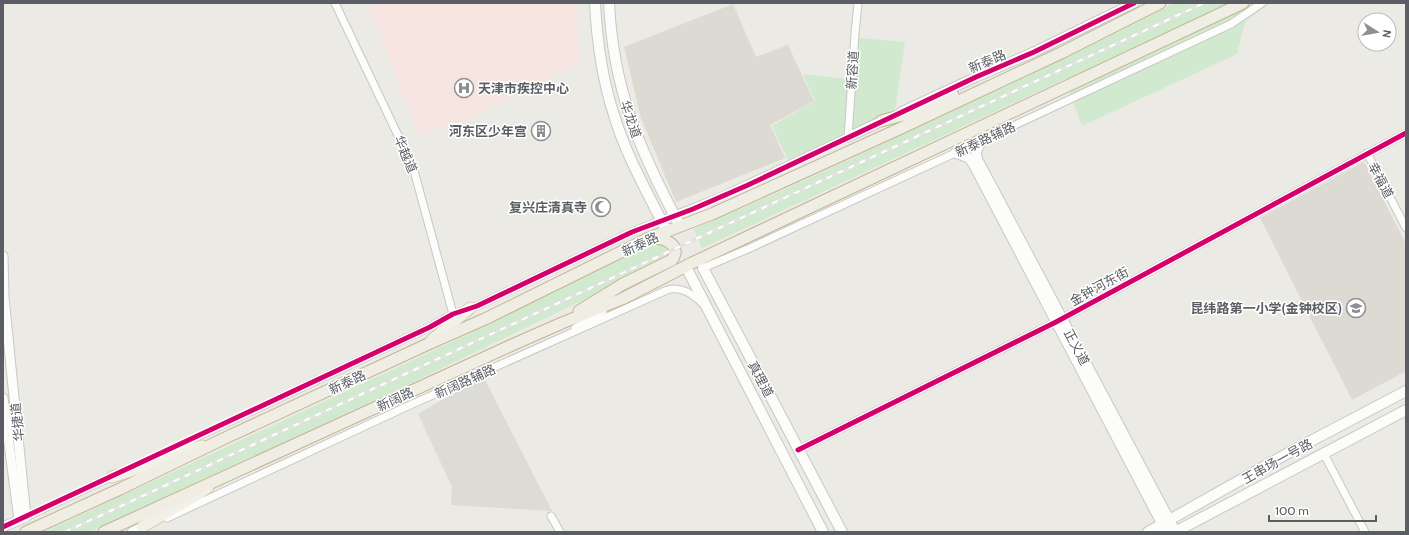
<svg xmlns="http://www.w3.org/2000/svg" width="1409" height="535" font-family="Cabin,'Noto Sans SC',sans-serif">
	<rect width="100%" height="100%" fill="#ebeae4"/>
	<path fill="#dcdbd5" d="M483,376L552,511L451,505L452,487L418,414Z"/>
	<g fill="#dcdad2">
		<path d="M733,4L756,57L788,45L814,101L770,125L785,158L676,202L641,118L624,47Z"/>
		<path d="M1364,162L1406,244V371L1352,400L1260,218Z"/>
	</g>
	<path fill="#f5e4df" d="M368,3H576L578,16L576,23L580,63L476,114L419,136Z"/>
	<g fill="#d1e9ce">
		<path d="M1174,3H1270L1245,22L1237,54L1082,126L1065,79L702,248L694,229C857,160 1015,80 1174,3Z"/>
		<path d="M859,38L905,42L895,111L788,160L772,126L815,101L803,74L855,80Z"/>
		<path d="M652,243H665L670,253L667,258L662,262L403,387L90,532H44L469,334Z"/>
	</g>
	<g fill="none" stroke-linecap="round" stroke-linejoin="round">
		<g stroke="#c7c7c6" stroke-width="9">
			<g id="minor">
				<path d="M335,3L413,167L453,314"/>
				<path d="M1367,153L1406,228"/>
				<path d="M703,268L750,248L955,153L1231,24L1262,3"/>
				<path d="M575,328L603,311"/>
				<path d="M798,450L1056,322L1406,133"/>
				<path d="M1324,454L1365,532"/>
				<path d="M144,462L430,327L453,314L477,306L632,232L718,198L848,137L855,33L858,3"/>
				<path d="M551,516L560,532"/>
				<path d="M26,517L115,475"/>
				<path d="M167,518L408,406L667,290C681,286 692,293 702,303"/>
			</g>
		</g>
		<g stroke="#c7c7c6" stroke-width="11">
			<g id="tertiary">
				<path d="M901,112L976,77L1034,52L1134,3"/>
				<path d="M848,137L886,119"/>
				<path d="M982,140L976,153L978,160L1176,532"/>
				<path d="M955,153L969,158L973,164L1166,532"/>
				<path d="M3,256L4,297L26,517L3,527"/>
				<path d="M3,398L19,520"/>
				<path d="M132,532L142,527"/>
			</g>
		</g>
		<g stroke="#c7c8c6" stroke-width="12">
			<g id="secondary">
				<path d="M595,3C597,41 602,79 614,115C626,156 648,193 667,232"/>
				<path d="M609,3C613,90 640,151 680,226"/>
				<path d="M686,267L823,532"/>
				<path d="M703,268L842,532"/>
				<path d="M1148,532L1290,452L1406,391"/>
				<path d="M1175,532L1406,410"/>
			</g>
		</g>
		<g stroke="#d5ccb0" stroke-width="13">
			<g id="primary">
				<path d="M431,341L470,308"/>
				<path d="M112,477L137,469L202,446"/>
				<path d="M142,527L195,496L208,487"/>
			</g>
		</g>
		<g stroke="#c2b492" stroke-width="13">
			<g id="trunk">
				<path d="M881,121L914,112L953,95"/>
				<path d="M579,311L623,284L672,260C682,246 666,238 653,238"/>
				<path d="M26,532L120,489L223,439L426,345L485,319L649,238L712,214L899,129L1061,53L1160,3"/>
				<path d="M104,532L512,345L562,323L622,299L692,263L1243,3"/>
			</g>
		</g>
		<use href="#minor" stroke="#fcfcfb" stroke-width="7"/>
		<use href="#tertiary" stroke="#fcfcfb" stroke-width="9"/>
		<use href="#secondary" stroke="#fcfcfb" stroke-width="10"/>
		<use href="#primary" stroke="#f2f1e7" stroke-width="11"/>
		<use href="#trunk" stroke="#f0eee4" stroke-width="11"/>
		<g stroke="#e2e2e1" stroke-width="3.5">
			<path id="rail" d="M65,532L1204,3"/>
		</g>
		<use href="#rail" stroke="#fff" stroke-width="2" stroke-dasharray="6" stroke-linecap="butt"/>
		<g stroke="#fff" stroke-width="8">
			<g id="cycleway">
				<path d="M798,450L1056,322L1406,133"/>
				<path d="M3,527L430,327L453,314L477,306L632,232L693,209L748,185L976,77L1034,52L1134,3"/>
			</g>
		</g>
		<use href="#cycleway" stroke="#d6006c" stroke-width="5"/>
	</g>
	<defs>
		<g id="hospital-ring" transform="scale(1)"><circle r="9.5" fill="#fff" stroke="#8d8f91" stroke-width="1.5"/><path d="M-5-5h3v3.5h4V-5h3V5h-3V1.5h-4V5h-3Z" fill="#8d8f91"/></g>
		<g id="building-ring" transform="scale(1)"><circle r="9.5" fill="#fff" stroke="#8d8f91" stroke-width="1.5"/><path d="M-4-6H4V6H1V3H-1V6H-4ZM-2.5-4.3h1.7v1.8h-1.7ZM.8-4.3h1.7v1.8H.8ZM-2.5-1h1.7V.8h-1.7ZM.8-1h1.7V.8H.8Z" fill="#8d8f91"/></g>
		<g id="mosque-ring" transform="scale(1)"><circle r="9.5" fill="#fff" stroke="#8d8f91" stroke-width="1.5"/><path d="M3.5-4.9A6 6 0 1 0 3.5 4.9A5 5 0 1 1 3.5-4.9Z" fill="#8d8f91"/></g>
		<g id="school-ring" transform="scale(1)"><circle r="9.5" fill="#fff" stroke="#8d8f91" stroke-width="1.5"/><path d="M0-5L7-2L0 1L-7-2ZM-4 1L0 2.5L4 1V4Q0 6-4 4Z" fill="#8d8f91"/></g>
	</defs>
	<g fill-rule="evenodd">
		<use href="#hospital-ring" x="464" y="88"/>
		<use href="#building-ring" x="541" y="131"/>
		<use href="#mosque-ring" x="601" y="207"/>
		<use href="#school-ring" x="1356" y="308"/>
	</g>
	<g text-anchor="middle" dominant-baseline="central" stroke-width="3" stroke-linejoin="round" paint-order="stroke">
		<g font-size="13" fill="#5a5e64" stroke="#fff">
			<text transform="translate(987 61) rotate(-23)">新泰路</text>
			<text transform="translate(852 70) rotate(-86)">新容道</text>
			<text transform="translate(631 119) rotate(71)">华龙道</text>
			<text transform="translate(985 139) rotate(-25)">新泰路辅路</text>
			<text transform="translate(406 154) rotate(67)">华越道</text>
			<text transform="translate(1381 180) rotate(62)">幸福道</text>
			<text transform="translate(640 244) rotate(-25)">新泰路</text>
			<text transform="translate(1099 286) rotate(-29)">金钟河东街</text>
			<text transform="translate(1077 347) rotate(62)">正义道</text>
			<text transform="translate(761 379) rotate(62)">真理道</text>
			<text transform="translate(465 381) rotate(-24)">新阔路辅路</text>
			<text transform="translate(347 382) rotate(-25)">新泰路</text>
			<text transform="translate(395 399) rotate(-25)">新阔路</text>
			<text transform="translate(17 422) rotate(-96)">华捷道</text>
			<text transform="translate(1277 461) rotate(-29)">王串场一号路</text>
		</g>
		<g font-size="13" font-weight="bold" fill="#5a5e64" stroke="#fff" text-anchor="end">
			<text x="478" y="88" text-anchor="start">天津市疾控中心</text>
			<text x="527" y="131">河东区少年宫</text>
			<text x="587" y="207">复兴庄清真寺</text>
			<text x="1342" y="308">昆纬路第一小学(金钟校区)</text>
		</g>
	</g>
	<rect width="1409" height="535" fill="none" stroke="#5a5e64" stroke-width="8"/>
	<g transform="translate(1377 32) rotate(101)"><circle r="19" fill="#ffffff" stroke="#bdbfc1"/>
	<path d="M0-3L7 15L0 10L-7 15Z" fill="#8d8f91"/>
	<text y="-6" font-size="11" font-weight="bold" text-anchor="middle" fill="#5a5e64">N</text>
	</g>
	<path d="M1269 515v6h107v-6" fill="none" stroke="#5a5e64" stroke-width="2"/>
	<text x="1275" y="515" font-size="12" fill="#5a5e64" stroke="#ffffff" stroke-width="3" paint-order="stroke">100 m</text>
</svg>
